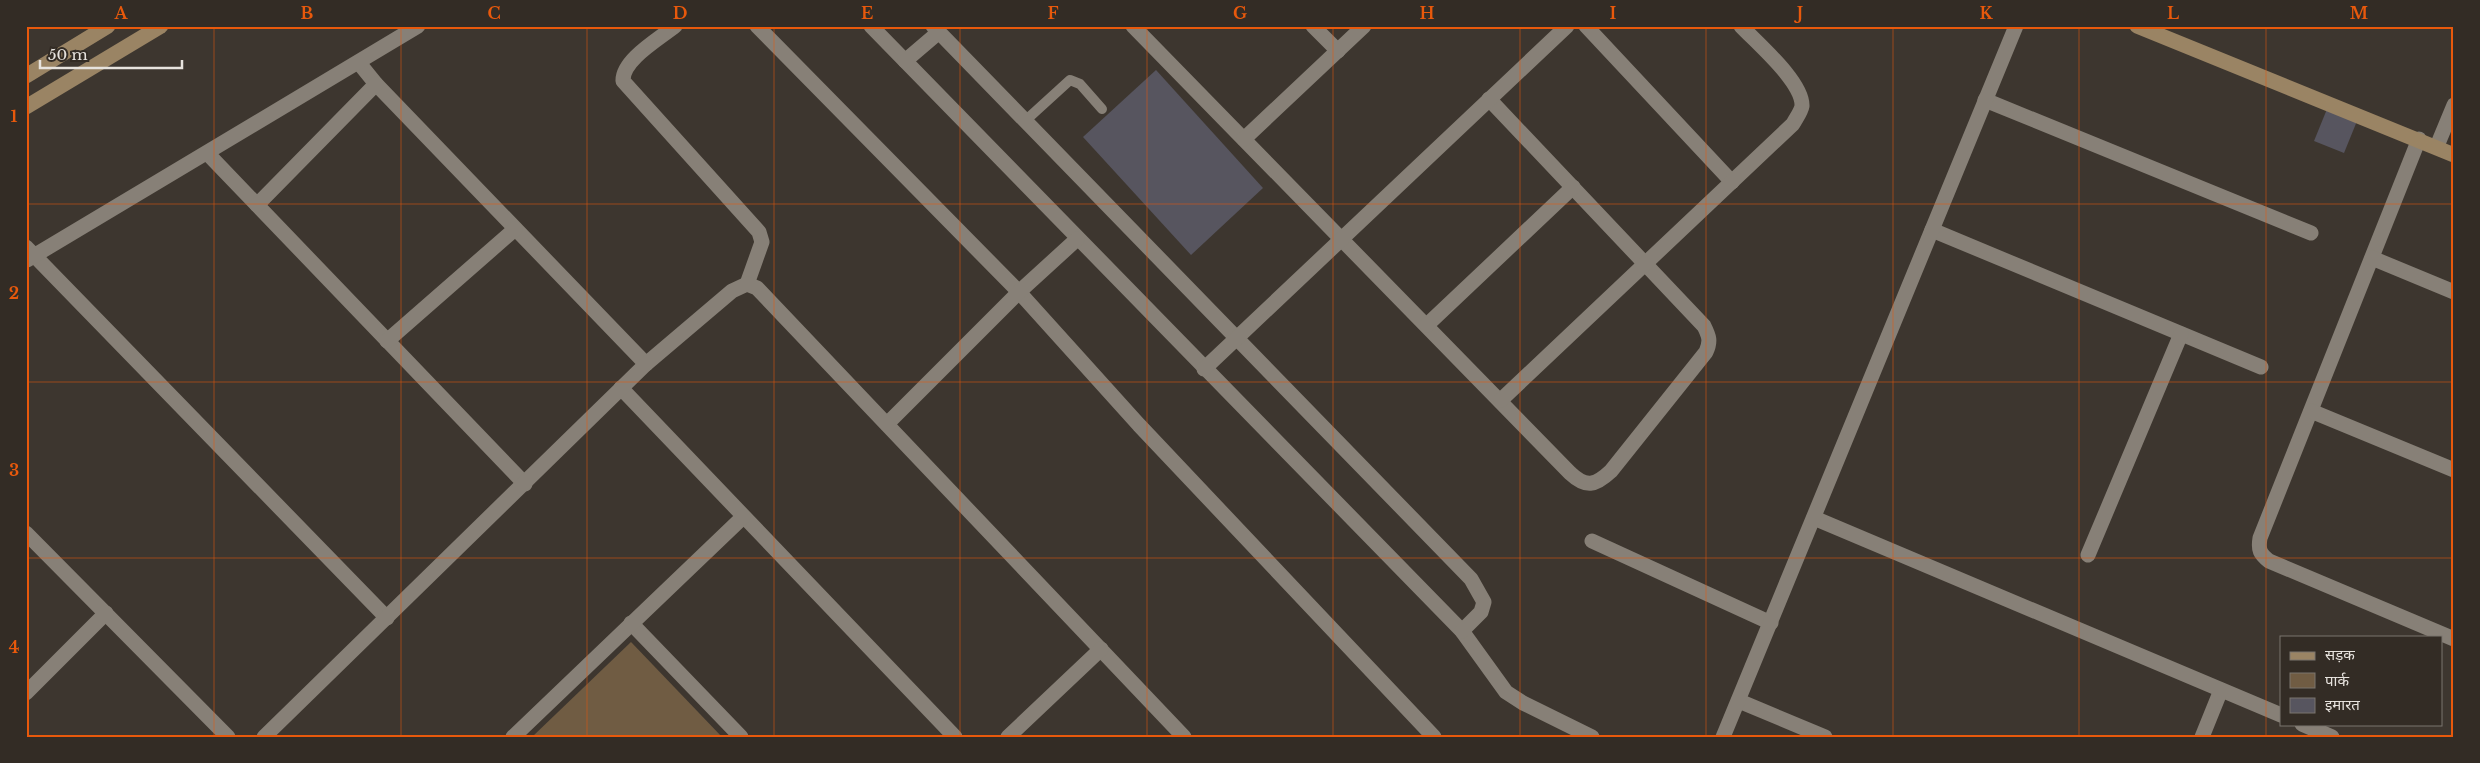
<svg xmlns="http://www.w3.org/2000/svg" width="2480" height="763" font-family="'Libre Baskerville','Noto Sans Devanagari',serif">
	<rect width="100%" height="100%" fill="#3d362f"/>
	<path fill="#705c43" d="M631,642L722,737H532Z"/>
	<g fill="#57555f">
		<path d="M1156,70L1263,188L1191,255L1083,137Z"/>
		<path d="M2327,109L2357,121L2344,153L2314,141Z"/>
	</g>
	<g fill="none" stroke-linecap="round" stroke-linejoin="round">
		<path stroke="#878077" stroke-width="10" d="M1025,121L1070,80L1080,84L1102,109"/>
		<g stroke="#878077" stroke-width="15">
			<path d="M675,26C659,39 622,60 623,81L759,232L762,242L747,284"/>
			<path d="M757,26L1019,292L1139,425L1434,737"/>
			<path d="M871,26L1462,631L1506,692L1523,703L1592,737"/>
			<path d="M933,26L1471,579L1484,602L1481,612L1462,631"/>
			<path d="M1133,26L1570,473C1586,488 1595,486 1611,471L1706,352C1711,341 1709,336 1704,326L1489,99"/>
			<path d="M1313,26L1338,51"/>
			<path d="M1586,26L1732,182"/>
			<path d="M905,61L939,32"/>
			<path d="M359,63L376,84L646,364"/>
			<path d="M1985,100L2311,233"/>
			<path d="M1244,139L1364,26"/>
			<path d="M2419,139L2260,538C2258,550 2260,554 2269,561L2454,639"/>
			<path d="M2437,146L2454,105"/>
			<path d="M208,154L525,484"/>
			<path d="M257,205L376,84"/>
			<path d="M1932,230L2261,367"/>
			<path d="M26,247L387,618"/>
			<path d="M2372,258L2454,292"/>
			<path d="M27,260L418,26"/>
			<path d="M1427,325L1573,187"/>
			<path d="M387,341L515,229"/>
			<path d="M1204,369L1567,26"/>
			<path d="M621,388L955,737"/>
			<path d="M1501,400L1793,124C1796,118 1801,112 1802,106C1803,82 1757,43 1741,26"/>
			<path d="M2311,411L2454,470"/>
			<path d="M887,424L1019,292L1077,239"/>
			<path d="M1814,518L2281,715"/>
			<path d="M26,533L228,737"/>
			<path d="M1592,541L1771,623"/>
			<path d="M2088,555L2181,334"/>
			<path d="M631,623L741,737"/>
			<path d="M26,693L106,613"/>
			<path d="M1739,701L1825,737"/>
			<path d="M2302,724L2332,737"/>
			<path d="M264,737L646,364L732,291L747,284L757,288L1184,737"/>
			<path d="M513,737L743,517"/>
			<path d="M1008,737L1101,649"/>
			<path d="M1723,737L2016,26"/>
			<path d="M2202,737L2221,690"/>
		</g>
		<g stroke="#9a8464" stroke-width="15">
			<path d="M2137,26L2454,155"/>
			<path d="M26,76L108,26"/>
			<path d="M26,107L161,26"/>
		</g>
	</g>
	<path fill="none" stroke="#e8590c" stroke-width="1" stroke-opacity="0.55" d="M214,26V737M401,26V737M587,26V737M774,26V737M960,26V737M1147,26V737M1333,26V737M1520,26V737M1706,26V737M1893,26V737M2079,26V737M2266,26V737M26,204H2454M26,382H2454M26,558H2454"/>
	<rect width="2480" height="763" fill="none" stroke="#332c25" stroke-width="55"/>
	<rect x="2280" y="636" width="162" height="90" fill="#332c25" stroke="#7b756f"/>
	<rect x="2290" y="652" width="25" height="8" fill="#9a8464" stroke="#7b756f"/>
	<text x="2325" y="660" font-size="15" fill="#e7e3de">सड़क</text>
	<rect x="2290" y="673" width="25" height="15" fill="#705c43" stroke="#7b756f"/>
	<text x="2325" y="686" font-size="15" fill="#e7e3de">पार्क</text>
	<rect x="2290" y="698" width="25" height="15" fill="#57555f" stroke="#7b756f"/>
	<text x="2325" y="710" font-size="15" fill="#e7e3de">इमारत</text>
	<path d="M40 60v8h142v-8" fill="none" stroke="#e7e3de" stroke-width="2.5"/>
	<text x="48" y="60" font-size="15" fill="#e7e3de" stroke="#332c25" stroke-width="4" paint-order="stroke">50 m</text>
	<rect x="28" y="28" width="2424" height="708" fill="none" stroke="#e8590c" stroke-width="2"/>
	<g font-size="16" text-anchor="middle" font-weight="bold" fill="#e8590c">
		<text x="121" y="19">A</text>
		<text x="307" y="19">B</text>
		<text x="494" y="19">C</text>
		<text x="680" y="19">D</text>
		<text x="867" y="19">E</text>
		<text x="1053" y="19">F</text>
		<text x="1240" y="19">G</text>
		<text x="1427" y="19">H</text>
		<text x="1613" y="19">I</text>
		<text x="1800" y="19">J</text>
		<text x="1986" y="19">K</text>
		<text x="2173" y="19">L</text>
		<text x="2359" y="19">M</text>
		<text x="14" y="122">1</text>
		<text x="14" y="299">2</text>
		<text x="14" y="476">3</text>
		<text x="14" y="653">4</text>
	</g>
</svg>
